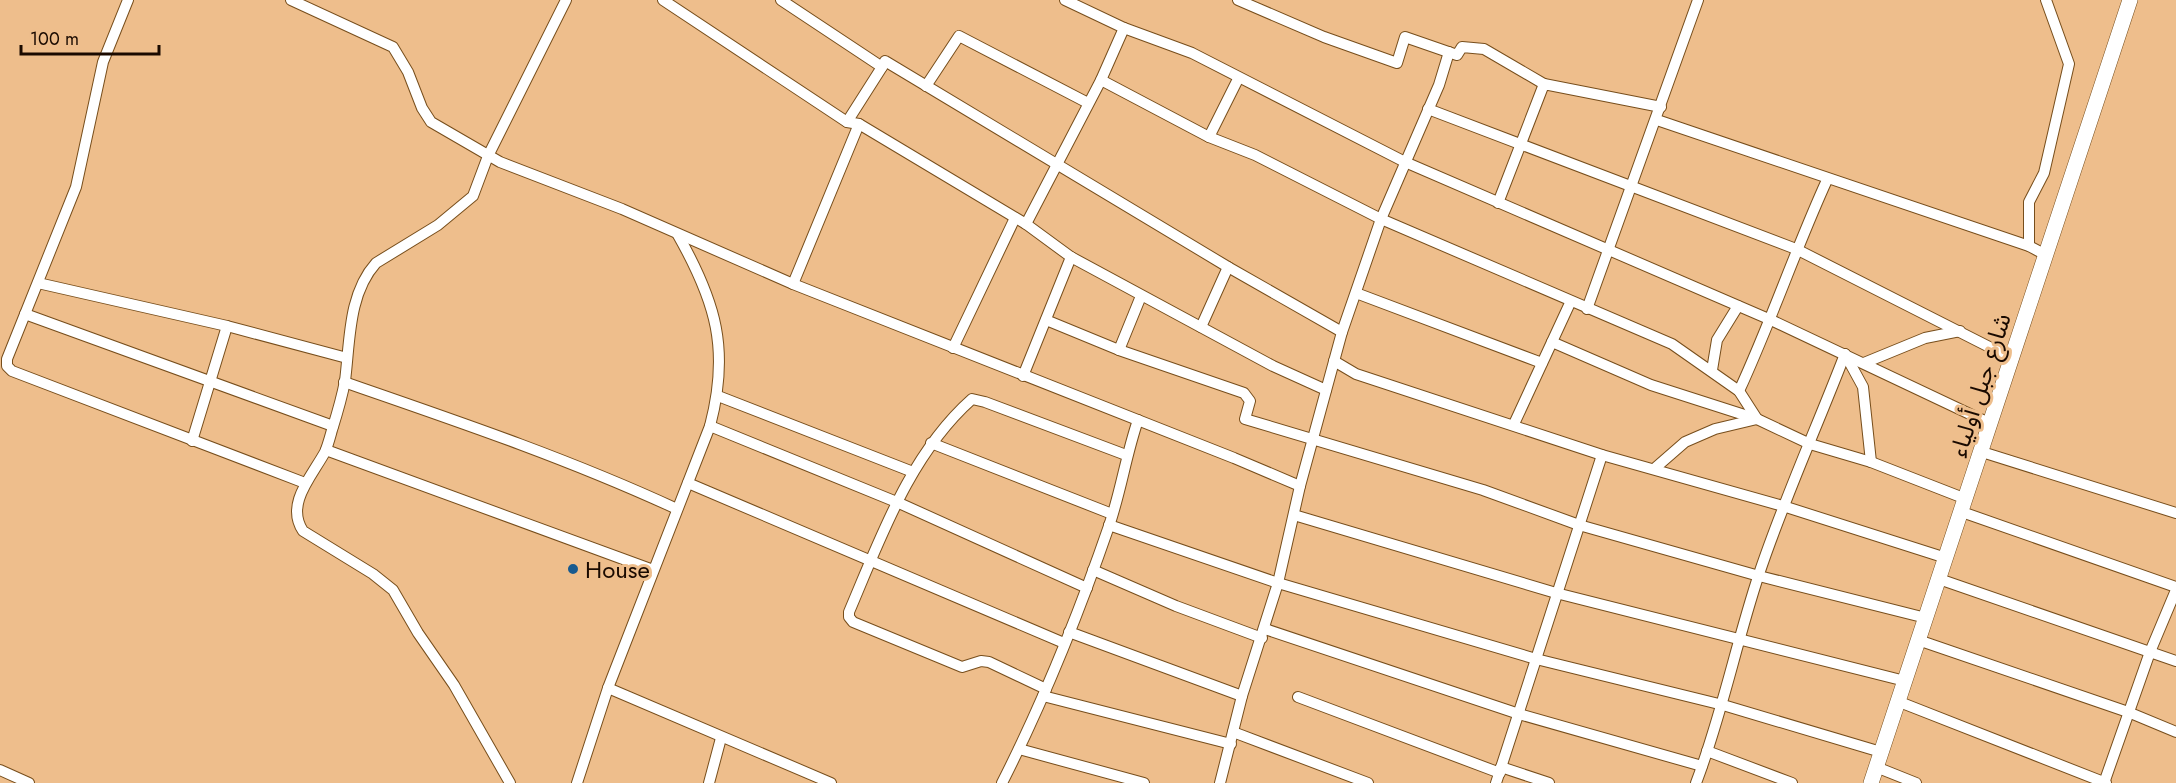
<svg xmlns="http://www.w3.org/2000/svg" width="2176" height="783" font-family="Jost,'Noto Sans Arabic',sans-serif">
	<rect width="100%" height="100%" fill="#eebe8c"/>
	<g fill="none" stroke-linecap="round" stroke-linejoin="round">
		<g stroke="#774e1c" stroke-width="12">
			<g id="minor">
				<path d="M128,0L103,62L76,187L7,359V366L12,371L305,483"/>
				<path d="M291,0L393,47L408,72L422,108L431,122L500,162L622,209L793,284L1234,458L1300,486"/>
				<path d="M663,0L847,122L859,124L1026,224L1071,257L1273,366L1326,390"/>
				<path d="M781,0L882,67L885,61L1228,267L1342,332"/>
				<path d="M1065,0L1124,28"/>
				<path d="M1238,0L1324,37L1397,63L1405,37L1457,55L1462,47L1484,49L1544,84"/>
				<path d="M1101,80L1209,137L1255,155L1381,219L1672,344L1739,391L1757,419L1810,444L1871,462L1966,499"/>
				<path d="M926,86L959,36L1088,103"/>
				<path d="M1428,109L1796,249L2013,359"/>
				<path d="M1657,120L2029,246L2046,255"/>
				<path d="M847,122L882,67"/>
				<path d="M1209,137L1238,79"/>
				<path d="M1498,203L1544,84L1661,107"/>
				<path d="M1026,224L1101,80L1124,28L1192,53L1405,162L1771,320L1991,424"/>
				<path d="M2029,246V202L2044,173L2069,64L2046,0"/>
				<path d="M38,283L227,326L347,358"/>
				<path d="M793,284L859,124"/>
				<path d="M1356,293L1542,363"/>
				<path d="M1587,309L1698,0"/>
				<path d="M25,314L333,426"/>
				<path d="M1046,320L1119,350L1244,393L1250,401L1245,419L1483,490L1579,525L1759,576L1926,618"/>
				<path d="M1201,327L1228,267"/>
				<path d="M1552,342L1651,385L1757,419"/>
				<path d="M953,348L1015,218"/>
				<path d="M1119,350L1141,296"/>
				<path d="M1845,354L1863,387L1871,462"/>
				<path d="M1334,361L1356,374L1602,455L1783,506L1946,558"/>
				<path d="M1864,363L1925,338L1960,331"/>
				<path d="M1712,370L1717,340L1738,306"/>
				<path d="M1023,376L1071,257"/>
				<path d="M344,382C457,421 569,459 677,509"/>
				<path d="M1739,391C1771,322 1795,250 1827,180"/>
				<path d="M718,396L913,472"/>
				<path d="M1514,424L1570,303"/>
				<path d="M710,426L899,503L1087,588"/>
				<path d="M192,441L227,326"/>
				<path d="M931,443L1112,514"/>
				<path d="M326,450L653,570"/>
				<path d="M1982,452L2176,513"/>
				<path d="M1654,469L1685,442L1715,429L1757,419"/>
				<path d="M688,483L1064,643"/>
				<path d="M1962,512L2176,587"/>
				<path d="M1294,515L1556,593L1905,681"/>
				<path d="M1109,525L1278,583L1536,659L1723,705L1881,752"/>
				<path d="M1093,570L1176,606L1262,638"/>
				<path d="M1939,579L2176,661"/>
				<path d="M1265,629L1519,714L1702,766"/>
				<path d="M1069,632L1242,696"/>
				<path d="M1918,640L2128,712L2176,732"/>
				<path d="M608,688L831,783"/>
				<path d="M1046,689L989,662L981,661L962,667L853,622L849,617V612C881,537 910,454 972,399L985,402L1126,455"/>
				<path d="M1043,696L1231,744"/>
				<path d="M1298,697L1500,773"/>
				<path d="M1897,701L2106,783"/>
				<path d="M1233,732L1368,783"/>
				<path d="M1019,749L1144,783"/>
				<path d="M1707,751L1792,783"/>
				<path d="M1501,767L1549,783"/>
				<path d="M1876,767L1916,783"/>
				<path d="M0,770L29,783"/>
				<path d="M510,783L454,685L418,633L393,590L373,574L303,531C285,504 312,476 325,452C328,445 330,437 332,430C337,414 342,397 345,381C350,342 348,294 376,263L438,225L473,196L488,156L566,0"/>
				<path d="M577,783L608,688L710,426C730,350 716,302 678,235"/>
				<path d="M709,783L721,738"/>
				<path d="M1002,783C1044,700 1079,613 1109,526C1121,491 1126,455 1138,420"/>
				<path d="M1220,783L1242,696L1278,583L1300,486L1342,332L1381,219L1439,85L1449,52"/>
				<path d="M1496,783L1602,455"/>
				<path d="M1696,783C1722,715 1736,643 1759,574C1784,499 1817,427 1845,354"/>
				<path d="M2104,783L2150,652L2176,590"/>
			</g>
		</g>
		<g stroke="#774e1c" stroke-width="16">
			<path id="highway" d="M1871,783L2130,0"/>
		</g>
		<use href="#minor" stroke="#fff" stroke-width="10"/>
		<use href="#highway" stroke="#fff" stroke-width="15"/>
	</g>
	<circle fill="#175a8f" stroke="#eebe8c" stroke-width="2" cx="573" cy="569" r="6"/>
	<g text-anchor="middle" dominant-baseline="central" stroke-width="6" stroke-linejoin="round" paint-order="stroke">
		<g font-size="24" fill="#1a0a00" stroke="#eebe8c">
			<text transform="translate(1980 385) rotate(-72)">شارع جبل أولياء</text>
		</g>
		<g font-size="24" fill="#1a0a00" stroke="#eebe8c" text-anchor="start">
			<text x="585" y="569">House</text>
		</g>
	</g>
	<path d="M21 45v9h138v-9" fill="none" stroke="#1a0a00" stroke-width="3"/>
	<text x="30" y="45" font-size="18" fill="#1a0a00" stroke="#eebe8c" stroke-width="4.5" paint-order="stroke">100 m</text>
</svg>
